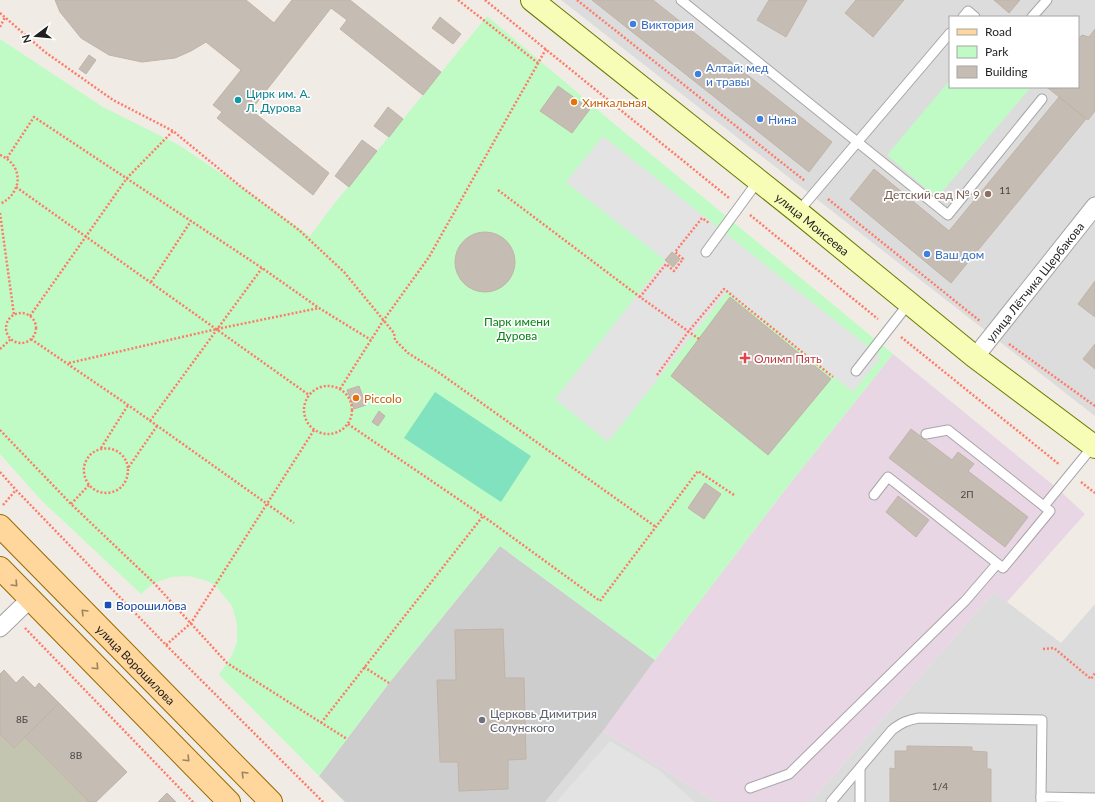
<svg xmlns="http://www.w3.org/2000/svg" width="1095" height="802" font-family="Lato,sans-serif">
	<rect width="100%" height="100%" fill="#f0ece5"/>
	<g fill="#dddcdc" fill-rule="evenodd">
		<path d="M561,0H1095V416ZM950,17H1078V87H950Z"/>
		<path d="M994,592L1061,643L1095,604V802H810Z"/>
		<path d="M603,731L716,802H545Z"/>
	</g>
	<path fill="#e9d6e5" d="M893,354L1058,489L1085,514L1007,602L994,592L810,802H716L603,731L655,660L781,495Z"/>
	<path fill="#cdcdcd" d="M500,546L655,660L603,731L545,802H345L319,776L389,683Z"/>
	<path fill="#c4c5b0" d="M0,734L14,748L25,737L89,802H0Z"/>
	<g fill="#c0fbc6">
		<path d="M487,16L618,127L893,354L781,495L655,660L500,546L389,683L319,776L219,675L232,655L237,642V624L232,606L215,585L207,581L189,576L172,577L154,583L141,594L41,500L0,454V39L103,107L179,145L247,191L310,236L330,209Z"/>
		<path d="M950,80V87H1031L937,198L887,155Z"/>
	</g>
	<path fill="#80e2be" d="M435,392L531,456L501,502L404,438Z"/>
	<g fill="#e3e3e3">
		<path d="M603,136L881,357L853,392L727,292L608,442L555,399L665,260L566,182Z"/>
		<path d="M610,741L659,770L695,802H556Z"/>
	</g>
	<g fill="#c5bcb4" stroke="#c2b3a6">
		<path d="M55,0H246L274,23L292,0H350L441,72L423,95L340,29L347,20L331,8L251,110L329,173L313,195L217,118L222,112L213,105L241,70L206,42L191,51L175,58L142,62L109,55L81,38L60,12Z"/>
		<path d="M592,0H653L832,142L809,172Z"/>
		<path d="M769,0H807L786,37L757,20Z"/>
		<path d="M856,0H904L873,37L845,13Z"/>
		<path d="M994,0H1020L1009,13Z"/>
		<path d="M440,17L461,34L453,44L432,28Z"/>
		<path d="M1095,29V111L1088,120L1048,88L1078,87V39L1082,35L1089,37Z"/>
		<path d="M89,55L96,60L86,74L79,69Z"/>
		<path d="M558,86L590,109L572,133L540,111Z"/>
		<path d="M1059,97L1086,119L951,283L850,199L874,169L949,231Z"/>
		<path d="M388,107L403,119L389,137L374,126Z"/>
		<path d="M362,140L377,151L349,187L335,176Z"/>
		<circle cx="485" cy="262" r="30"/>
		<path d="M672,252L680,259L673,267L665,260Z"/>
		<path d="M1095,281V317L1078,304Z"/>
		<path d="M730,297L831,379L768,455L671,376Z"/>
		<path d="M1095,344V369L1083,359Z"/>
		<path d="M359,386L366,405L354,409L347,390Z"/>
		<path d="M379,411L385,416L378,426L372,422Z"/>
		<path d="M911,429L952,460L958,452L974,464L968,471L1028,517L1005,547L889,458Z"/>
		<path d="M705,483L721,494L704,519L688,508Z"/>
		<path d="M898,496L929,520L916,537L886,512Z"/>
		<path d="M503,629L505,678H524L526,759L508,760V789L459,791L458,762H440L437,680H456L455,630Z"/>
		<path d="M4,670L16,683L23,676L35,688L39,683L59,703L14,748L0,734V674Z"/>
		<path d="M59,703L127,772L96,802H89L25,737Z"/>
		<path d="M907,746L972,747V751L987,752V769H991V802H890V768L895,769V751H907Z"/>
		<path d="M167,793L176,802H158Z"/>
	</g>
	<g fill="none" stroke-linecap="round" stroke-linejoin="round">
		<g stroke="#a6a6a6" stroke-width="11">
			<g id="lane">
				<path d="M681,0L948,215L1042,99"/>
				<path d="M963,17L968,11L975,17"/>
				<path d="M1032,17L1047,0"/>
				<path d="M798,212L950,33"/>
				<path d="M706,252L758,181"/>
				<path d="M856,371L909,303"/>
				<path d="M874,495L888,477L1003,568L1050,511L948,430L926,434"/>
				<path d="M1044,506L1093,446"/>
				<path d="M750,788L789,774L965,601L997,564"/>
				<path d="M831,802L892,730C901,723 907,720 919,718L1042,720L1041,797"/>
				<path d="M860,802V768"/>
				<path d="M1041,802V797L1095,798"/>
			</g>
		</g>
		<g stroke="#a6a6a6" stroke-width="19">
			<g id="street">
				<path id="s1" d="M975,357L1095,206"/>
				<path d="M0,628L30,599"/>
			</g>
		</g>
		<g stroke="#6b7b01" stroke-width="24">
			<g id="secondary">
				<path id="s2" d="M532,0L798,212L975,357L1095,447"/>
			</g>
		</g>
		<g stroke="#9a6a00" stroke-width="24">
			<g id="primary">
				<path id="s3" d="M0,526L271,802"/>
				<path d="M0,568L229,802"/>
			</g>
		</g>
		<g stroke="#ff7a67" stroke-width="2.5" stroke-dasharray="2 2" stroke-linecap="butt">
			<path d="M458,0L538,63"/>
			<path d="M485,0L729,198"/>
			<path d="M577,0L805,181"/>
			<path d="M0,13L45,52L113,100L173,131L240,186L299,230L344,272L394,333L395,340L408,353L438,372L656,527"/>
			<path d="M0,27L5,17"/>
			<path d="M0,155C24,165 23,193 0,204"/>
			<path d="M7,158L34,117L262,268L319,308L371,340"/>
			<path d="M16,187L309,395"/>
			<path d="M498,190L640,297"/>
			<path d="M828,199L980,321"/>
			<path d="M0,213L14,315"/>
			<path d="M750,215L878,319"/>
			<path d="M151,282L191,221"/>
			<circle cx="21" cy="328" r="15"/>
			<path d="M30,316L127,178L173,131"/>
			<path d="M901,337L1060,465"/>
			<path d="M31,339L128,405L294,523"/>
			<path d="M699,339L640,297L666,264L674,271L683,259L675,252L702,218L709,223"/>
			<path d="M1009,344L1095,406"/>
			<path d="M0,349L11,339"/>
			<path d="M69,363L217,329L319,308"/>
			<path d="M657,375L688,332L724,289L833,377"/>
			<circle cx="328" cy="410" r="24"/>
			<path d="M340,389L383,321L429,257L546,49"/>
			<path d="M150,421L262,268"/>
			<path d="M348,424L483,516L600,601L698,471L734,495"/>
			<path d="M0,430L71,504L154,583L227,663L347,739"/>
			<path d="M101,448L128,405"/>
			<path d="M128,468C127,462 125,458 121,454C112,446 98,447 90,455C86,460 83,466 84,472C87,501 129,500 128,468L157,426"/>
			<path d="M0,472L16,490L166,645L323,802"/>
			<path d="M1081,482L1095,493"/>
			<path d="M71,504L89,485"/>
			<path d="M3,505L16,490"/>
			<path d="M25,628L193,802"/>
			<path d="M166,645L191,623L314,430"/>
			<path d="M1043,649L1054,648L1091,679L1095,673"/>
			<path d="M364,667L389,683"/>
			<path d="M321,723L483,516"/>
		</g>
		<use href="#lane" stroke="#fff" stroke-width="9"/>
		<use href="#street" stroke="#fff" stroke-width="17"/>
		<use href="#secondary" stroke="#f7fcb7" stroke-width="22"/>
		<use href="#primary" stroke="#ffd69b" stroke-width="22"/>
	</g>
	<defs><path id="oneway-chevron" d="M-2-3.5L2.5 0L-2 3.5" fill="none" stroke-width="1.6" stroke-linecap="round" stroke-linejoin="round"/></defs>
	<g stroke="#9a8463">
		<use href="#oneway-chevron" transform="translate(15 584) rotate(46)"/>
		<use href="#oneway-chevron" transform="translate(84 612) rotate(-135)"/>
		<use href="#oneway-chevron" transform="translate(96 667) rotate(46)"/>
		<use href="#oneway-chevron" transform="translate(187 759) rotate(46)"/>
		<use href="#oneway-chevron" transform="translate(244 774) rotate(-135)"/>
	</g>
	<g fill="#3f7fe0" stroke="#fff" stroke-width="1.5">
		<circle cx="633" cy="24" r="4"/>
		<circle cx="698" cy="74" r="4"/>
		<circle cx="760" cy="119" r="4"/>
		<circle cx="927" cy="254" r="4"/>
	</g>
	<circle fill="#0f9aa8" stroke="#fff" stroke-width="1.5" cx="238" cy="100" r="4"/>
	<g fill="#e8710a" stroke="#fff" stroke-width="1.5">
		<circle cx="574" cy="102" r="4"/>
		<circle cx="356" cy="398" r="4"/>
	</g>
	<circle fill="#8d6e63" stroke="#fff" stroke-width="1.5" cx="988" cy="194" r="4"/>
	<path fill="#e0444e" stroke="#fff" stroke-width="1.5" d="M743 352h4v4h4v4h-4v4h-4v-4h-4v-4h4z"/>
	<rect fill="#1a4fb4" stroke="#fff" stroke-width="1.5" x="104" y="601" width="8" height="8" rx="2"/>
	<circle fill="#6b7280" stroke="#fff" stroke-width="1.5" cx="482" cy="720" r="4"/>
	<g text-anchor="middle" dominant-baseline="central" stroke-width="3.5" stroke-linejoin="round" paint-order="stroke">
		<g font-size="10" fill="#484644">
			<text x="1005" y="190">11</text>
			<text x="967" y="494">2П</text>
			<text x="22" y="719">8Б</text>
			<text x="76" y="755">8В</text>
			<text x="940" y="786">1/4</text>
		</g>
		<g font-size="12" fill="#366cbe" stroke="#fff" text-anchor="start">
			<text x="641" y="24">Виктория</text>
			<text x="706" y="67">Алтай: мед<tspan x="706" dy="14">и травы</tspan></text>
			<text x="768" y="119">Нина</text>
			<text x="935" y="254">Ваш дом</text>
		</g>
		<g font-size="12" fill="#0d838f" stroke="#fff" text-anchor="start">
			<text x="246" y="93">Цирк им. А.<tspan x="246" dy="14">Л. Дурова</tspan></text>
		</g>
		<g font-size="12" fill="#c56008" stroke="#fff" text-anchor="start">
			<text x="582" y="102">Хинкальная</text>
			<text x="364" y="398">Piccolo</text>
		</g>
		<g font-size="12" fill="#785e54" stroke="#fff" text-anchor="end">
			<text x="980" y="194">Детский сад № 9</text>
		</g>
		<g font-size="12" fill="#1f1f1f" stroke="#fff">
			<text stroke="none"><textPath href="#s2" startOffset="359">улица Моисеева</textPath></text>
			<text stroke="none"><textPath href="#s1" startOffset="96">улица Лётчика Щербакова</textPath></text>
			<text stroke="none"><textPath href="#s3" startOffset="194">улица Ворошилова</textPath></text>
		</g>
		<g font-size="12" fill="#078215" stroke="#fff">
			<text x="517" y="321">Парк имени<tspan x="517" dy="14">Дурова</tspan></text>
		</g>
		<g font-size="12" fill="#be3a42" stroke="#fff" text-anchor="start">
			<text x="754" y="358">Олимп Пять</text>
		</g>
		<g font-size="12" fill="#164399" stroke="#fff" text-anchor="start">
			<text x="116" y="605">Ворошилова</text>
		</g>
		<g font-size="12" fill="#5b616d" stroke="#fff" text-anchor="start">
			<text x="490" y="713">Церковь Димитрия<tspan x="490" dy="14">Солунского</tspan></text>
		</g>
	</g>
	<rect x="949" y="16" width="130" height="72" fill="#ffffff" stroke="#a5a5a5"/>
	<rect x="957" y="29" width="20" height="6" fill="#ffd69b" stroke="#a5a5a5"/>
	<text x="985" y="36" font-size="12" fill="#1f1f1f">Road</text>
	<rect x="957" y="46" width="20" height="12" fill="#c0fbc6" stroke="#a5a5a5"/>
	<text x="985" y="56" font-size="12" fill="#1f1f1f">Park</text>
	<rect x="957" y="66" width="20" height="12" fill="#c5bcb4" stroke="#a5a5a5"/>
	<text x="985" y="76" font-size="12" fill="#1f1f1f">Building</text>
	<g transform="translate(36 36) rotate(254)" stroke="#ffffff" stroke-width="3" paint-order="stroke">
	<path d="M0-3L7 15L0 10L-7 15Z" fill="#1f1f1f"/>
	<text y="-6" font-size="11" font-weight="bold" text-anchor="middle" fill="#1f1f1f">N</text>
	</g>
</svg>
